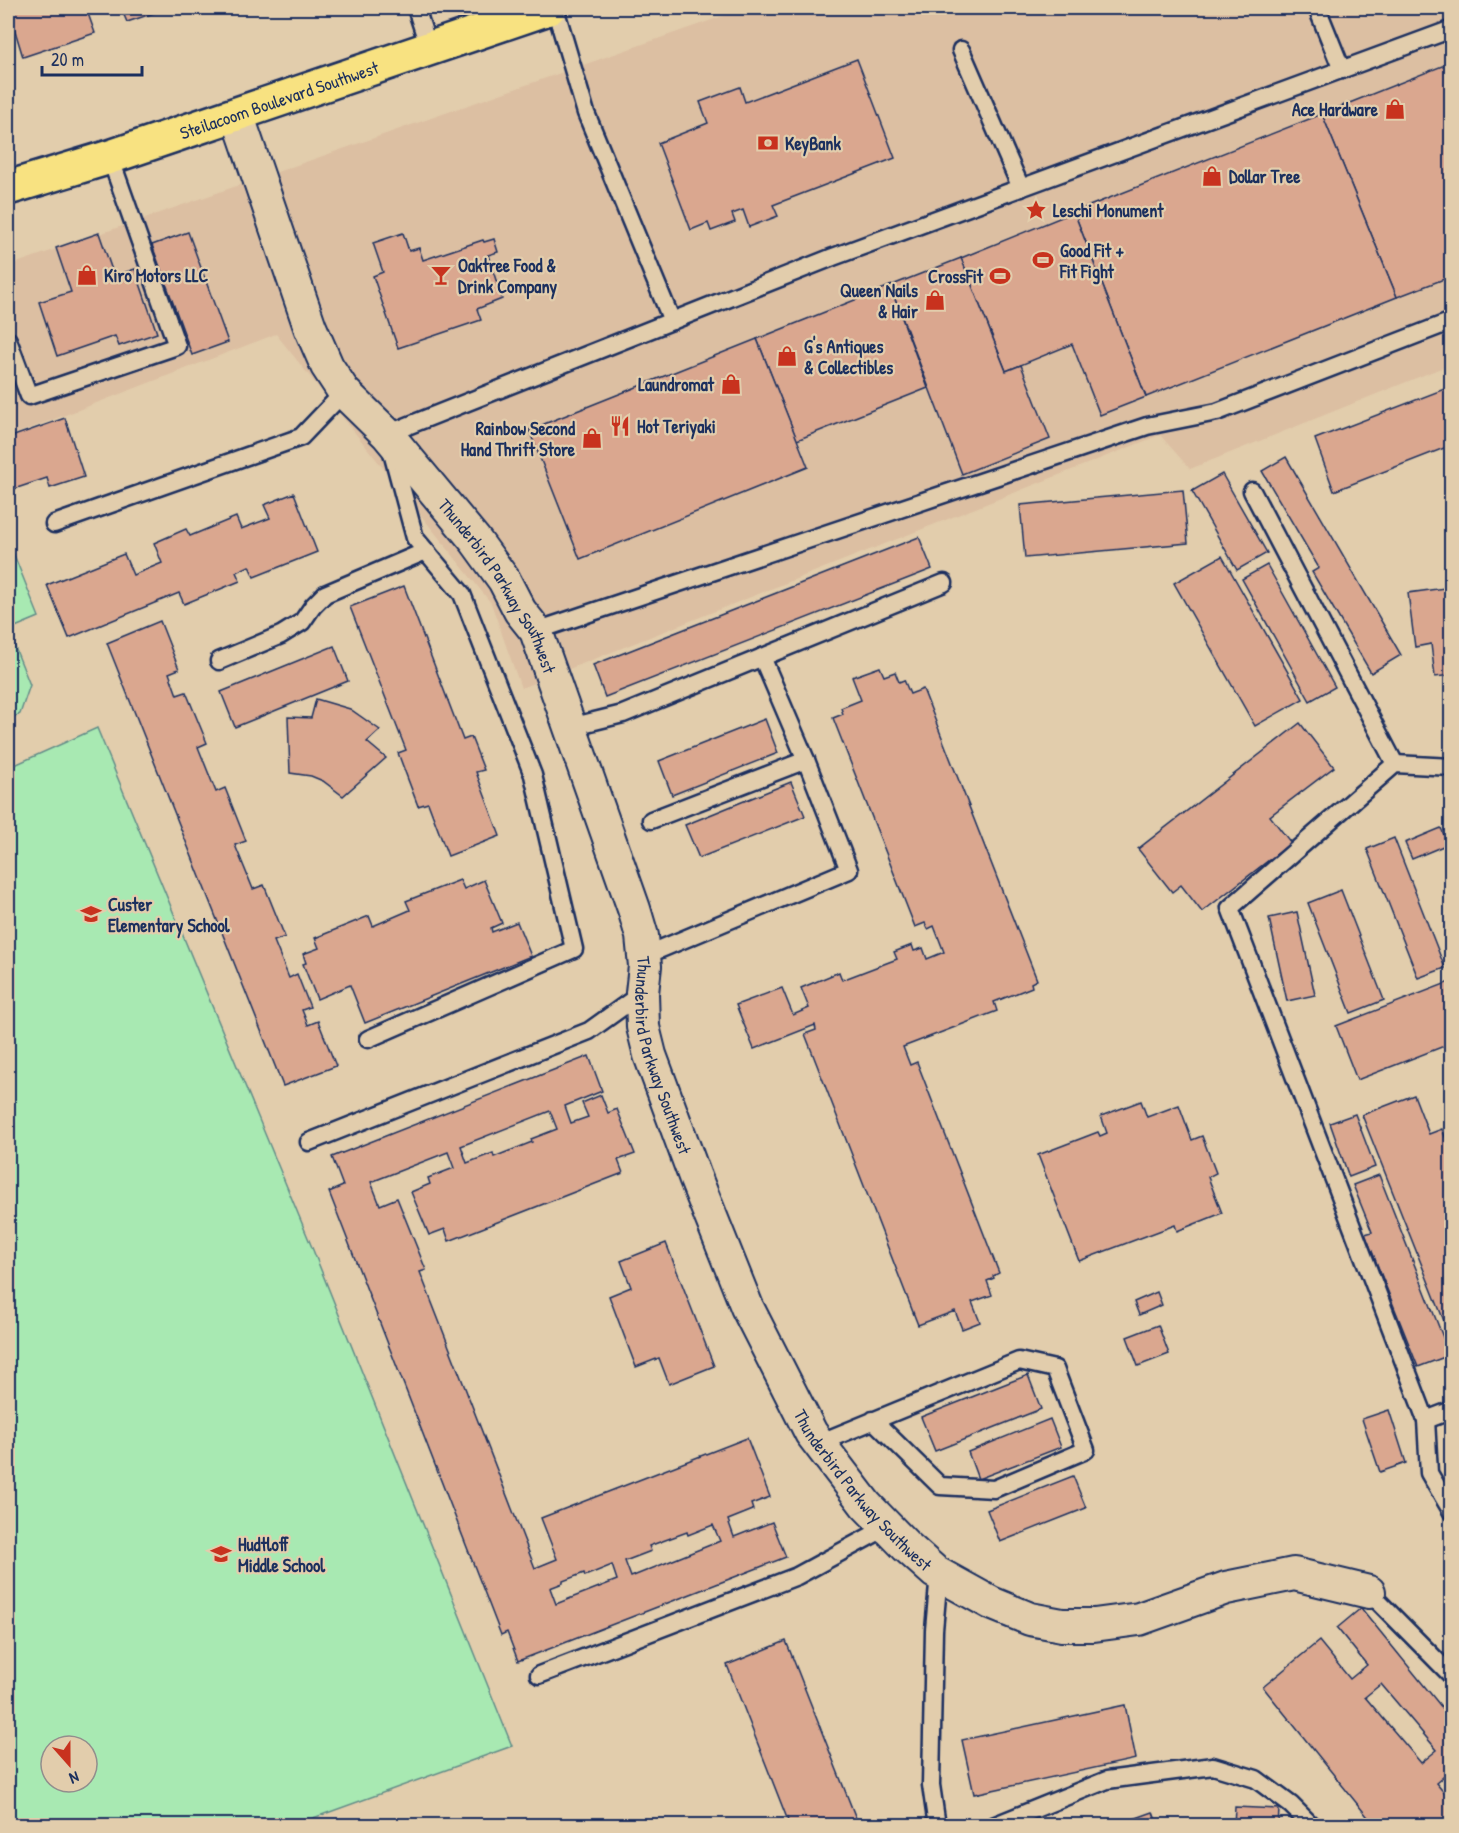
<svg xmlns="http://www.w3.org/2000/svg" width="1459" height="1833" font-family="'Patrick Hand',sans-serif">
	<rect width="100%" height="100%" fill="#e2cdac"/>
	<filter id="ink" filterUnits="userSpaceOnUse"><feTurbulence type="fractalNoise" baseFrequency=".0167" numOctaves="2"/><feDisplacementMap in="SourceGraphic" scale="12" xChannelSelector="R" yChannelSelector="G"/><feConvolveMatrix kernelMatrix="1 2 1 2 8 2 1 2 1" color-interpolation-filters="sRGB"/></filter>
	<g filter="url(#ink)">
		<path fill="#dcbfa2" d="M746,8H1451V364L1190,469L1160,435L521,688L491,603L276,334L8,437V266Z"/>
		<g fill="#a8e9b2" stroke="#628c88" stroke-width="1.5" fill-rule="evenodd">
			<path d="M8,540L39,617L8,630L30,685L20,714L8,720Z"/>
			<path d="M97,728L311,1245L512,1746L294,1825H8V768ZM51,1746H87V1782H51Z"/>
		</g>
		<g fill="#daa78f" stroke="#1b2f5e" stroke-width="1.5" fill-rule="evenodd">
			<path d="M8,8H86L95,33L23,57Z"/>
			<path d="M121,8H169L127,22Z"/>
			<path d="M857,59L895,158L773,205L778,216L749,227L743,210L732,214L735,222L711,231L708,223L691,230L658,143L708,123L700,102L740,87L745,102Z"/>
			<path d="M1452,62V276L1397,297L1322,114Z"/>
			<path d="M1322,114L1397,297L1146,397L1074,212Z"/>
			<path d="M1074,212L1146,397L1100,415L1072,344L1006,371L961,258Z"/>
			<path d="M188,232L228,342L192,355L152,245Z"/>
			<path d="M99,233L114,276L135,269L157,333L119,346L115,336L57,356L39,302L71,292L56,248Z"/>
			<path d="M403,233L409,251L419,248L423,260L483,240L484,242L494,239L498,252L488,255L502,299L477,309L481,320L398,348L373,276L383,272L373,243Z"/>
			<path d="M961,258L1006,371L1021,365L1050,439L962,474L890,286Z"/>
			<path d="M890,286L928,388L797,440L757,339Z"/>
			<path d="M757,339L808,467L580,559L529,430Z"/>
			<path d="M1452,386V445L1334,491L1315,439Z"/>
			<path d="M65,418L84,477L50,488L47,478L14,489L8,470V438Z"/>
			<path d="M1286,457L1401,655L1371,673L1312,572L1319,568L1262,471Z"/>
			<path d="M1222,474L1267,553L1237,570L1192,491Z"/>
			<path d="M1183,490L1188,543L1025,558L1020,505Z"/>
			<path d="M294,493L317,552L254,577L249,566L236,572L240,581L184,604L179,593L69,638L47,585L124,554L133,575L162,563L154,543L186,529L190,536L236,517L241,529L270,518L264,505Z"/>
			<path d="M919,537L932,569L605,697L593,665Z"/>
			<path d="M1222,556L1303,699L1255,726L1174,583Z"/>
			<path d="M1267,565L1335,687L1310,701L1242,579Z"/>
			<path d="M404,586L463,740L471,737L484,770L476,772L500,836L448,856L428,803L418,806L398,753L406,750L350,607Z"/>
			<path d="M1452,587V675L1435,677L1431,644L1415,647L1408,593Z"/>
			<path d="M160,621L179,669L169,673L177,695L186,692L207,743L198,747L216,792L225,788L246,841L235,845L253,889L264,885L285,937L274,941L289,978L297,974L310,1007L302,1010L308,1025L318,1021L336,1066L283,1086L107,643Z"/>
			<path d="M334,646L348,681L235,727L221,692Z"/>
			<path d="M880,667L884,676L895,672L899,682L904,680L910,694L923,689L1037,980L1031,983L1032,987L994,1002L997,1011L903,1047L910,1065L917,1062L999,1273L993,1276L994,1278L987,1281L992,1295L972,1302L980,1322L962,1329L955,1311L918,1325L805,1034L816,1030L815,1025L754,1049L736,1005L782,988L793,1015L809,1008L801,988L839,972L842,980L897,959L894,952L912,945L914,951L923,948L927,959L944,952L934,926L928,929L925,923L915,927L833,718L843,714L841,708L861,700L852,677Z"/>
			<path d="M316,699L350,709L380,730L367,742L386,758L343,796L323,781L311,776L290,773L288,717L311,718Z"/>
			<path d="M765,719L778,753L672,795L659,761Z"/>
			<path d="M1300,723L1334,767L1270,816L1291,843L1202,912L1181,885L1172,892L1138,849Z"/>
			<path d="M791,782L805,816L699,858L685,825Z"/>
			<path d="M1441,828L1448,844L1412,859L1405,843Z"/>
			<path d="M1394,838L1445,968L1418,978L1367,849Z"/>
			<path d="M460,880L464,889L484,880L502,923L491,928L492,932L517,922L531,956L365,1023L350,985L317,999L303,964L306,963L303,954L319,948L315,938L369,916L373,926L410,910L406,901Z"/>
			<path d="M1341,890L1384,1000L1351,1013L1308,903Z"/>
			<path d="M1297,912L1315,995L1287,1001L1269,918Z"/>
			<path d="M1452,981V1043L1357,1080L1336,1026Z"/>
			<path d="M589,1056L602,1091L565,1106L571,1123L588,1117L582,1103L601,1095L608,1113L617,1109L635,1154L618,1160L623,1173L449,1241L445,1229L429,1235L411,1192L430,1184L428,1178L454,1168L448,1152L371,1182L380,1205L397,1198L426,1270L420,1272L535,1568L557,1559L541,1518L747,1438L770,1497L751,1504L753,1510L728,1520L734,1537L772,1522L786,1557L518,1661L507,1632L501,1635L329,1192L343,1186L332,1157ZM550,1111L557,1129L531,1139L532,1142L494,1157L493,1153L467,1163L461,1146ZM713,1525L720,1541L631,1577L625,1561L651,1551L649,1546L687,1532L688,1535ZM612,1565L617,1580L556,1604L550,1588L563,1583V1581L584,1573L585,1576Z"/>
			<path d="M1414,1095L1429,1134L1442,1129L1452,1154V1341L1362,1115Z"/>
			<path d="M1141,1101L1147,1117L1179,1105L1192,1140L1202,1136L1216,1173L1208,1177L1222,1213L1177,1231L1175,1225L1079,1261L1038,1155L1098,1132L1100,1136L1107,1133L1101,1116Z"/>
			<path d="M1355,1114L1375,1167L1349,1177L1330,1123Z"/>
			<path d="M1379,1175L1450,1355L1418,1367L1365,1234L1372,1232L1353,1185Z"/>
			<path d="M666,1243L714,1366L669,1384L659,1358L636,1367L609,1296L631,1287L621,1261Z"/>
			<path d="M1157,1292L1162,1305L1139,1315L1134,1302Z"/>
			<path d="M1158,1325L1169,1354L1138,1366L1127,1337Z"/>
			<path d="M1028,1375L1041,1409L935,1451L921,1417Z"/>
			<path d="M1389,1410L1406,1463L1380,1472L1362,1419Z"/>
			<path d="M1050,1419L1061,1447L978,1479L968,1452Z"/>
			<path d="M1073,1476L1086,1508L1000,1542L987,1510Z"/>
			<path d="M1361,1608L1452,1720V1772L1450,1771L1436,1783L1452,1802V1826H1375L1263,1687L1319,1641L1350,1679L1367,1665L1337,1628ZM1381,1684L1437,1750L1421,1763L1365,1697Z"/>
			<path d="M786,1641L859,1826H790L727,1665Z"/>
			<path d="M1125,1705L1136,1759L974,1794L962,1740Z"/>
			<path d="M1235,1807L1279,1809L1278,1826H1234Z"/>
			<path d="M1153,1812L1158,1826H1114Z"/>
		</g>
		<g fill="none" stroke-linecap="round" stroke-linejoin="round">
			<g stroke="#1b2f5e" stroke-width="21">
				<g id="service">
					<path d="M416,8L429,48"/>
					<path d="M555,8L586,113L672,321"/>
					<path d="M1317,8L1342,70"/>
					<path d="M961,50L1021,188"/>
					<path d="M8,340L29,396L177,346L110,157"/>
					<path d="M1252,491L1395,764"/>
					<path d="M54,524L301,437L344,392"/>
					<path d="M536,631L1147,426L1217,412L1452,321"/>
					<path d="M219,661L281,635L302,622L313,606L325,594L426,551"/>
					<path d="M570,727L623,714L944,583"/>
					<path d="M1452,767L1395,764L1230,908L1426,1420L1452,1410"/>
					<path d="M651,820L806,760L762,657"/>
					<path d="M644,956L849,870L806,760"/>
					<path d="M368,1039L574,949L533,775L462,594L415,538L387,434L833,257L1452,29"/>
					<path d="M309,1142L589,1031L642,993"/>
					<path d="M1426,1420L1429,1473L1452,1512"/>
					<path d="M819,1443L1019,1361L1055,1369L1086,1450L994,1489L940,1486L873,1420"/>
					<path d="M1369,1592L1452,1676"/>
					<path d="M539,1675L797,1576L887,1527"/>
					<path d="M937,1826L931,1785L934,1630L939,1574"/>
					<path d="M993,1826L1107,1780L1213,1766L1256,1779L1291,1805L1312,1826"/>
				</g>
			</g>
			<g stroke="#1b2f5e" stroke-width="36">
				<g id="minor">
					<path id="s1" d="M237,114L310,327L327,366L344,392L387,434L475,540L504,580L520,611L536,631L634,909L642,936L645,966L642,993L643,1027L650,1055L695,1177L747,1307L811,1433L866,1505L906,1546L935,1572L991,1603L1030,1619L1062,1625H1094L1139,1619L1226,1588L1294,1574L1369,1592"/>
				</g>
			</g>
			<g stroke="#1b2f5e" stroke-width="38">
				<g id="primary">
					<path id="s2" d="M8,188L110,157L549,8"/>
				</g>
			</g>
			<use href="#service" stroke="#e2cdac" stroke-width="16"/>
			<use href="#minor" stroke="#e2cdac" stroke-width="32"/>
			<use href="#primary" stroke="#f8e281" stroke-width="33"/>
		</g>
	</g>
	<defs>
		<g id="shop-bare" transform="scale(1.62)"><path d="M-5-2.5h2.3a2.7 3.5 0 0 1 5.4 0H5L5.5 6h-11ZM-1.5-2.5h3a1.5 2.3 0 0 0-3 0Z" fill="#c8321e" stroke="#e2cdac" stroke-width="2.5" paint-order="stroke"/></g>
		<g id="bank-bare" transform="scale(1.62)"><path d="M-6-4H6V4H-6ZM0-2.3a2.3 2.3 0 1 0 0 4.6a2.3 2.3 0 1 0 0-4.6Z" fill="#c8321e" stroke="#e2cdac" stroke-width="2.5" paint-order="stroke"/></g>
		<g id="sight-bare" transform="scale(1.62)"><path d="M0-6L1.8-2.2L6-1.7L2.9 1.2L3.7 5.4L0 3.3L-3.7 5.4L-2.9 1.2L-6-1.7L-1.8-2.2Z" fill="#c8321e" stroke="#e2cdac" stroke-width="2.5" paint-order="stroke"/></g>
		<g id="stadium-bare" transform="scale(1.62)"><path d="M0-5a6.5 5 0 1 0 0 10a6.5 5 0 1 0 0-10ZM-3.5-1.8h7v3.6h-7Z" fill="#c8321e" stroke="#e2cdac" stroke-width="2.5" paint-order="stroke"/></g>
		<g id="bar-bare" transform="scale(1.62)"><path d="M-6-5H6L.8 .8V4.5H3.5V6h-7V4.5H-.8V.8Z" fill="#c8321e" stroke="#e2cdac" stroke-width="2.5" paint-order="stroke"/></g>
		<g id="restaurant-bare" transform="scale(1.62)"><path d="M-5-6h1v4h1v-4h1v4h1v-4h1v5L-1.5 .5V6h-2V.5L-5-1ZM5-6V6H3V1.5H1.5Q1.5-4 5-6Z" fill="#c8321e" stroke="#e2cdac" stroke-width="2.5" paint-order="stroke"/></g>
		<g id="school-bare" transform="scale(1.62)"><path d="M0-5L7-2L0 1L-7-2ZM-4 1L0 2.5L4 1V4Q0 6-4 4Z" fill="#c8321e" stroke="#e2cdac" stroke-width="2.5" paint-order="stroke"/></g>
	</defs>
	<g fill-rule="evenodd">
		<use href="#shop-bare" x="1395" y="109"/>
		<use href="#bank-bare" x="768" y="143"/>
		<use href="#shop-bare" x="1212" y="176"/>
		<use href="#sight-bare" x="1036" y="210"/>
		<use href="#stadium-bare" x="1043" y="260"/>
		<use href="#shop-bare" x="87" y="275"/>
		<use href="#bar-bare" x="441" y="275"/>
		<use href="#stadium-bare" x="1000" y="276"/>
		<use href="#shop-bare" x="935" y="300"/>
		<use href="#shop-bare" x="787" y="356"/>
		<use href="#shop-bare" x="731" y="384"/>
		<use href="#restaurant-bare" x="620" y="426"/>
		<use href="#shop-bare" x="592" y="438"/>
		<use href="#school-bare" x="91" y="914"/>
		<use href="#school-bare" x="221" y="1554"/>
	</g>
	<g text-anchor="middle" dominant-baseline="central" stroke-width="4.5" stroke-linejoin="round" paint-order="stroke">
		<g font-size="18" fill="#1b2f5e" stroke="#e2cdac">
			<text stroke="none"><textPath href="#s2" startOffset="285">Steilacoom Boulevard Southwest</textPath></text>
			<text stroke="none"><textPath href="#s1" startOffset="548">Thunderbird Parkway Southwest</textPath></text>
			<text stroke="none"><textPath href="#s1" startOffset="1052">Thunderbird Parkway Southwest</textPath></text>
			<text stroke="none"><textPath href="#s1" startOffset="1538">Thunderbird Parkway Southwest</textPath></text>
		</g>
		<g font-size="18" font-weight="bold" fill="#1b2f5e" stroke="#e2cdac" text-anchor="start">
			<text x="1378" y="109" text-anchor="end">Ace Hardware</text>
			<text x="785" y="143">KeyBank</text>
			<text x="1229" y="176">Dollar Tree</text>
			<text x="1053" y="210">Leschi Monument</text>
			<text x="1060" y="250">Good Fit +<tspan x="1060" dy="21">Fit Fight</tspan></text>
			<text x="458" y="265">Oaktree Food &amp;<tspan x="458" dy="21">Drink Company</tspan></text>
			<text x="104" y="275">Kiro Motors LLC</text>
			<text x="983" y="276" text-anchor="end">CrossFit</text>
			<text x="918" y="290" text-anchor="end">Queen Nails<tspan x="918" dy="21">&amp; Hair</tspan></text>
			<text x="804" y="346">G's Antiques<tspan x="804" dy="21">&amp; Collectibles</tspan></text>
			<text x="714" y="384" text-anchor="end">Laundromat</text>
			<text x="637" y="426">Hot Teriyaki</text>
			<text x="575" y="428" text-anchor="end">Rainbow Second<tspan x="575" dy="21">Hand Thrift Store</tspan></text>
			<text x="108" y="904">Custer<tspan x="108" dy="21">Elementary School</tspan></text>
			<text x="238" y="1544">Hudtloff<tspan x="238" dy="21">Middle School</tspan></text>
		</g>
	</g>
	<rect width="1459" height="1833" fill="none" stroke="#e2cdac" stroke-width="30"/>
	<rect x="15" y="15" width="1429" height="1803" fill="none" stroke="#1b2f5e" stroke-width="2" filter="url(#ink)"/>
	<g transform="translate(69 1764) rotate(159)"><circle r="28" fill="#e2cdac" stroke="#928e8d" stroke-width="1.5"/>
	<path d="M0-4.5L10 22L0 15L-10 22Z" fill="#c8321e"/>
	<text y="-9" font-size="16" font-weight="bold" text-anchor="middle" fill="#1b2f5e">N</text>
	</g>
	<path d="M42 66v9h100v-9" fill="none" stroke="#1b2f5e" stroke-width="3"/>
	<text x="51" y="66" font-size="18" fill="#1b2f5e" stroke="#e2cdac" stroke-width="4.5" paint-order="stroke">20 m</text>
</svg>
